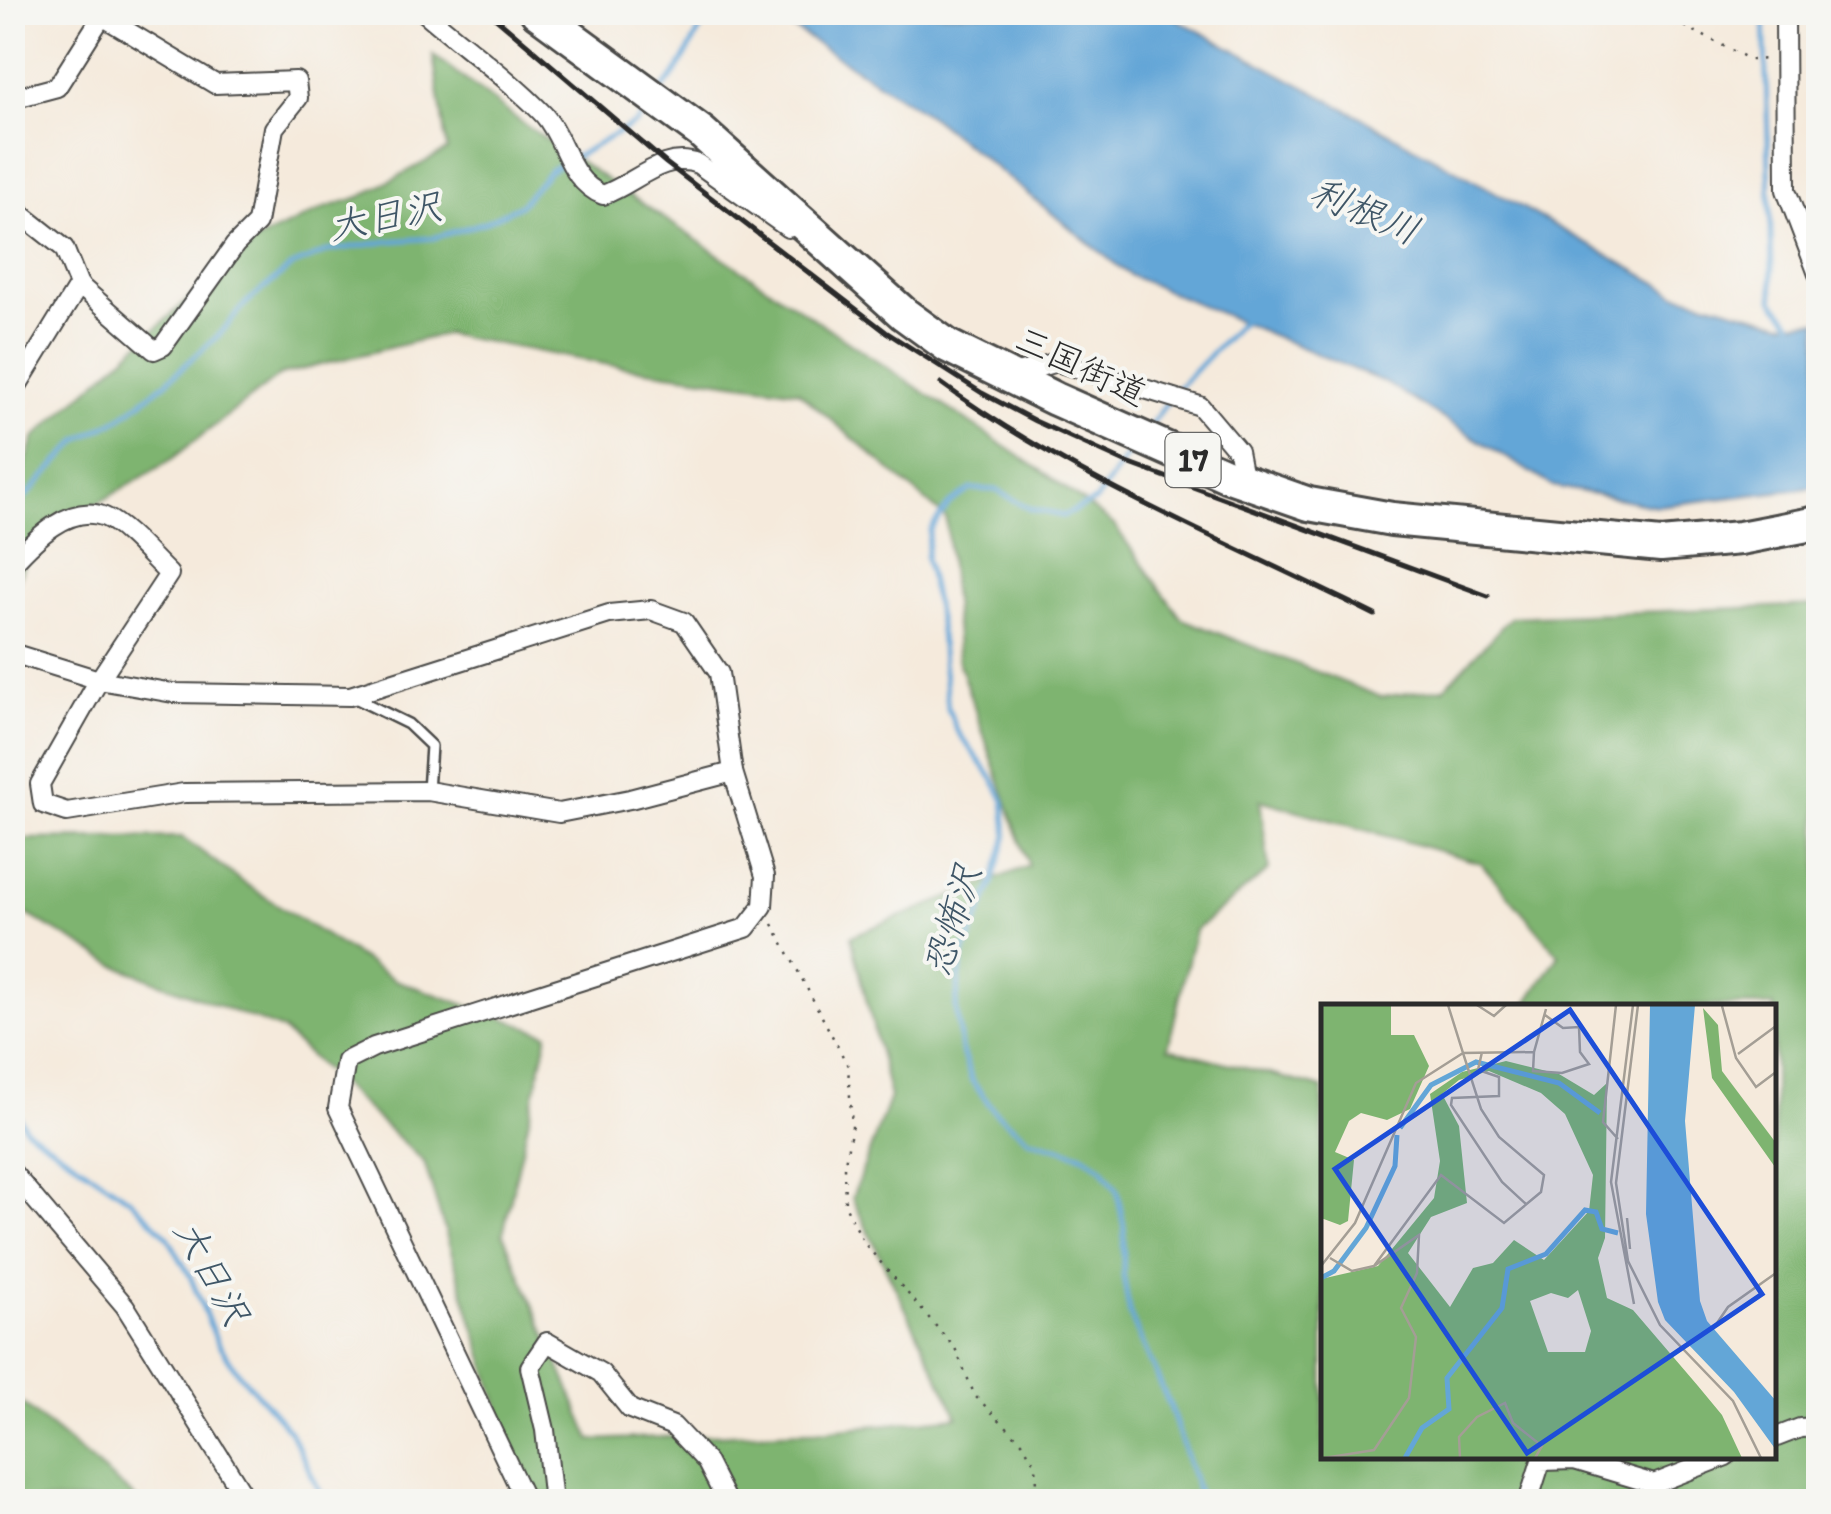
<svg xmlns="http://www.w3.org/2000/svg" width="1831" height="1514" font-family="Itim,'Klee One',sans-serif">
	<rect width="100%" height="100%" fill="#f6f6f2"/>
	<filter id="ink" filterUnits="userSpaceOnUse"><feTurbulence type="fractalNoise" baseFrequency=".01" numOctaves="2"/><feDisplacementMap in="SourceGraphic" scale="20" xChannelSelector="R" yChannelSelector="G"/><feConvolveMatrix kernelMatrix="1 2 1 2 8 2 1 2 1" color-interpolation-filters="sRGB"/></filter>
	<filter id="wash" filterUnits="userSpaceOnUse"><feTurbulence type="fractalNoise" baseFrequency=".0048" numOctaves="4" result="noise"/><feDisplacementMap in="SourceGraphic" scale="40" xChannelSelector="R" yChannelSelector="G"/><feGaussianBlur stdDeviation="2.25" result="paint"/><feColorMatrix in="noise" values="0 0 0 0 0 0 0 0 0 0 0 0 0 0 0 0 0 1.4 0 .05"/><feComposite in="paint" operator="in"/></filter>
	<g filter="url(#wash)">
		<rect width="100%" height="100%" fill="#f5eadc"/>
		<g fill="#7eb470" stroke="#54704e" stroke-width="2.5" fill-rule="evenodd">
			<path d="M433,55L525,125L1046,474L1114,525L1182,619L1381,697L1444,688L1511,617L1818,605V1501H527L424,1162L282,1030L117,966L13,906V833L23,839L182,837L244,883L395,980L548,1034L503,1234L591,1440L829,1430L958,1417L852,1198L890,1097L851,936L1029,866L958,661L946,518L798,391L610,365L445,334L280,375L169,461L31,543L13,596V498L35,437L251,243L325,208L360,197L447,150ZM1260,800L1481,863L1559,955L1525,1006H1774V1456H1324L1323,1088L1168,1048L1195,930L1269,870Z"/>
			<path d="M22,1404H23L139,1501H13V1412Z"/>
		</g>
		<path fill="#63a6d7" stroke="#476881" stroke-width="2.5" d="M769,13H1165L1359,116L1677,294L1783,323L1818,321V487L1657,506L1553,486L1384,382L1129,275L933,118Z"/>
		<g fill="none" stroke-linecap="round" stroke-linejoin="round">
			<g stroke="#63a6d7" stroke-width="5">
				<path d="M1764,12L1773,300L1795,326"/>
				<path d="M661,91L676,73L710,12"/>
				<path d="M1174,392L1243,321"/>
				<path d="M1149,427L1168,401"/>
				<path d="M1129,453L1095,501L1063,516L1031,509L996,490L971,489L950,503L930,530L926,558L939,623L948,709L957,731L993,779L1004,802L1007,836L992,886L962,958L956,1006L961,1049L972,1081L996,1113L1029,1139L1083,1155L1101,1167L1117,1190L1124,1227L1123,1274L1130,1315L1170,1406L1201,1502"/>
				<path d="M12,511L80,439L117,420L164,384L220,334L246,303L292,266L328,251L390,241L433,238L486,222L520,205L549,171L636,123L648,107"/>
				<path d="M12,1105L26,1129L131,1200L168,1237L190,1276L217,1342L237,1371L290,1431L325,1502"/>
			</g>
		</g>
	</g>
	<g filter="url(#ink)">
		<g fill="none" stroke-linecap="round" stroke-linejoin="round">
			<g stroke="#494846" stroke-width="14">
				<path id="lane" d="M353,697L408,724L431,746L428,791"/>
			</g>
			<g stroke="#494846" stroke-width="22">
				<g id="street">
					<path d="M424,12C461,44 512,81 544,115C566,140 568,181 603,195C635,184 663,151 698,164L788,228"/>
					<path d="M1785,12L1786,190L1818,274"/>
					<path d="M12,99L57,87L102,16L215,84L296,81L298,98L274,128L257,223L235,245L163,346L154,350L79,285"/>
					<path d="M12,207L64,248L79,285L12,394"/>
					<path d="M1011,375L1057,362L1200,406L1238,451L1244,482"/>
					<path d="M12,564C33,541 70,502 105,517C125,526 152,558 169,574L99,680L40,784L43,804L67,812L184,793L428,791L559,813L630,799L733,772"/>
					<path d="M12,653L99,680L173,693L350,696L609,614L651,610L684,622L719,673L733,772L765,876L763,906L746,928L374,1047L346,1061L338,1108L526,1502"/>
					<path d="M12,1172L125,1306L248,1502"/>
					<path d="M1774,1438L1800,1428L1818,1427"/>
					<path d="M553,1502L545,1430L530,1367L547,1342L601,1373L630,1409L673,1426L706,1461L727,1502"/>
					<path d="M1528,1502L1541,1461L1574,1460L1654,1484L1726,1456"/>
				</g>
			</g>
			<g stroke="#494846" stroke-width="38">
				<path id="highway" d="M537,12L701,132L904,314L948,346L1055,399L1226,475L1309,504L1392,519L1661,545L1740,538L1818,523"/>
			</g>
			<g stroke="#494846" stroke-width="2.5" stroke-dasharray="2.5 8" stroke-linecap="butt">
				<path d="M1657,12L1751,60L1769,59"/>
				<path d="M773,924L848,1066L852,1127L844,1167L845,1205L864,1243L955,1348L975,1396L1022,1442L1036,1466L1038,1502"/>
			</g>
			<use href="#lane" stroke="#fff" stroke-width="9"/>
			<use href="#street" stroke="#fff" stroke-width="18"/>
			<use href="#highway" stroke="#fff" stroke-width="32"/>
			<g stroke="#2b2b2b" stroke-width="5">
				<path d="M489,12L666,163L886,332L982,393L1035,421L1125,462L1488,596"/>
				<path d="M941,383C1070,478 1232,544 1375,615"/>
			</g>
		</g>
	</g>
	<g text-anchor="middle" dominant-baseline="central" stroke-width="8" stroke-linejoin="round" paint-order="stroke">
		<rect fill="#f6f6f2" stroke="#686867" stroke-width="2.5" x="1165.5" y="433" width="55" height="54" rx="8"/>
		<g font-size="32" font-weight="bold" fill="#2b2b2b">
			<text x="1193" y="460">17</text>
		</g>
		<g font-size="35" fill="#2b2b2b" stroke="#f6f6f2">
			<text transform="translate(1081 366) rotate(25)">三国街道</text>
		</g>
		<g font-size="38" font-style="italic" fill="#3f5667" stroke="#f6f6f2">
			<text transform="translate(1365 211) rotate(23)">利根川</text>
			<text transform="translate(385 216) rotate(-11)">大日沢</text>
			<text transform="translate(952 920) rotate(-73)">恐怖沢</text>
			<text transform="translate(212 1272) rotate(61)">大日沢</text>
		</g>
	</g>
	<g transform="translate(1321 1004)">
		<rect width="455" height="455" fill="#f5eadc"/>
		<path d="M0,1H70V31H93L108,62L89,105L66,116L40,109L28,117L14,148L33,156L27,217L19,221L0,214ZM382,4L397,21L401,67L455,139V208L454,163L391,74ZM185,57L238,70L273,91L286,79L284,234L277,254L286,294L312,306L377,382L401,411L421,454H0V275L57,262L113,194L119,157L109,90L141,68ZM168,67L220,89L244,110L272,171L268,207L223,256L193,236L172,259L152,264L129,303L87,249L110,213L146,199L138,122L121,90L138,76ZM257,286L270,327L264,348H227L209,297L230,289L247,294Z" fill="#7eb470" fill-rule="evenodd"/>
		<path d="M329,1H374L364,117L379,297L386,317L455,397V446L413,388L344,316L337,298L325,210Z" fill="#63a6d7"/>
		<path fill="none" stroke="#63a6d7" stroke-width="5" d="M79,124L110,81L155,58L238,79L279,109M0,274L13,267L45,224L74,162L76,131M84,454L101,424L128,405L126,374L181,304L187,265L225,250L264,206L275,208L281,225L297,229"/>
		<path fill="none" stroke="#a49e95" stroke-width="2.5" d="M156,1L173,12L185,1M295,1L282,118L297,135M312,1L290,178L313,300M317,1L295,179L307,257L339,321L412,397L440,454M401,2L415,54L435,83L455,68M161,48L157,66L178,73V92L131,94L130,101L181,178L206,201M213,48L212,67L241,69L268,60L259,48L258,23L242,24L224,11M417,50L455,22M306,214L309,245M0,262L34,219L95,79L142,49L127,1M53,262L120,171L183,219L220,188L223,171L178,133L160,105L142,49L213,48L225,5M394,322L407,303L455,269M3,454L53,446L88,394L95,333L80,304L96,269L98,231L53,262L31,267L9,254M139,454L138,433L156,413L184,399L192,419L221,442L214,454"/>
		<path fill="#1d4ed8" fill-opacity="0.15" stroke="#1d4ed8" stroke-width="5" d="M249,6L441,290L206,449L14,165Z"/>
		<rect width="455" height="455" fill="none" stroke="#2b2b2b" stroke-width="5"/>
	</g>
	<rect width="1831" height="1514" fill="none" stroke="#f6f6f2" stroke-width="50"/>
</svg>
